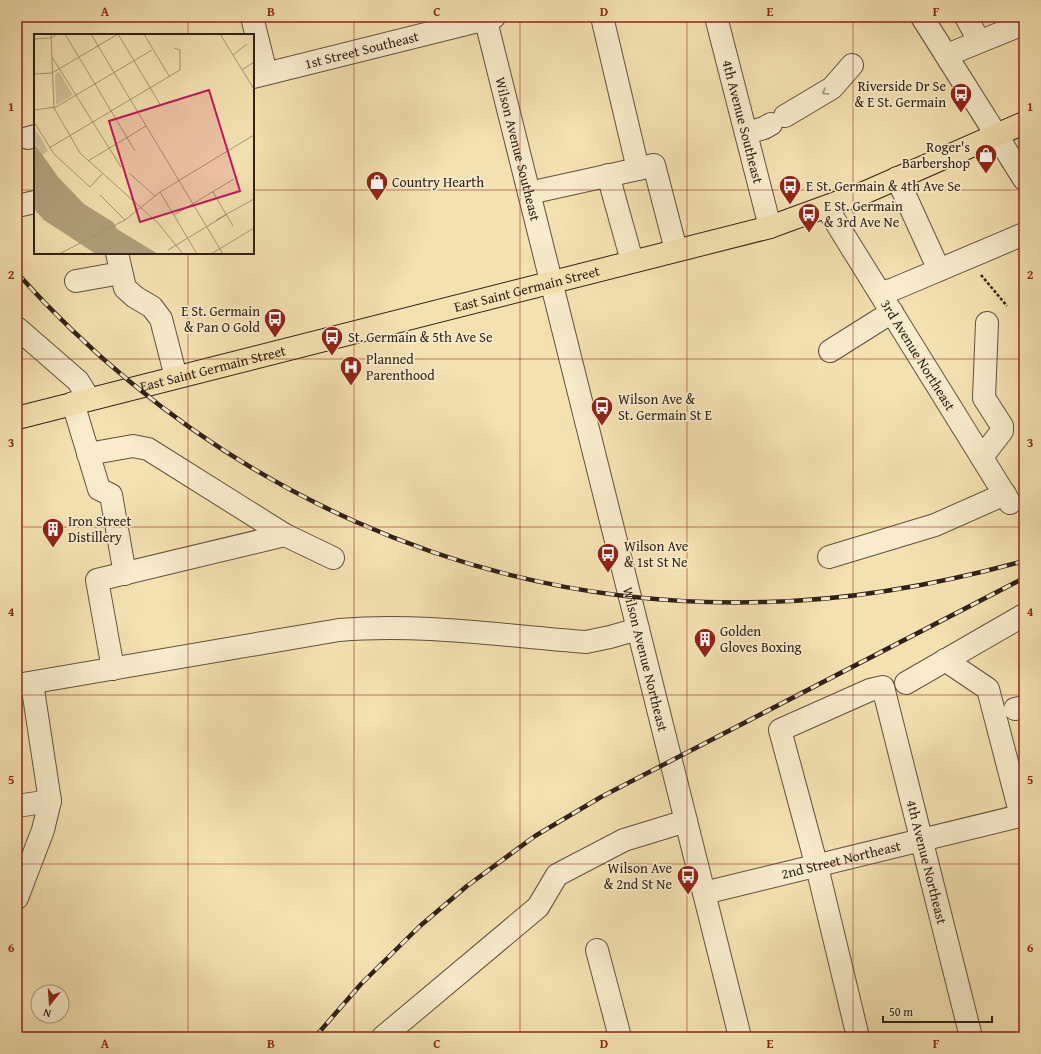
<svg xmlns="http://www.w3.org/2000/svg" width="1041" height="1054" font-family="'Gentium Book Plus',serif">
	<rect width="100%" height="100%" fill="#f4e1b1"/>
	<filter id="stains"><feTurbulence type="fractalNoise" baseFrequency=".005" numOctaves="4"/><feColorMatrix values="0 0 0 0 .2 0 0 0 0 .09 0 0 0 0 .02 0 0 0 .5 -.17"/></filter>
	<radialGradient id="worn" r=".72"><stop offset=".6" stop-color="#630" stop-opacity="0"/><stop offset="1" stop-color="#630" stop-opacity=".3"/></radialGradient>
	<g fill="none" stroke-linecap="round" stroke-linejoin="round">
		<g stroke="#61513e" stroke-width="24">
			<g id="minor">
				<path d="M252,17L266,73"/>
				<path id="s1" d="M485,17L740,1037"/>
				<path d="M602,17L638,169L654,165L676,250"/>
				<path id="s2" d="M716,17L770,227"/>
				<path d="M922,17L1024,179"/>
				<path d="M966,17L979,41"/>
				<path d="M947,55L1018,26H1024"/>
				<path id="s3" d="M253,77L494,17"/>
				<path d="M785,116L832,88L852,65"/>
				<path d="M746,133L764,128L771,124"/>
				<path d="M28,138L35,136"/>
				<path d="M608,175L632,261"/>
				<path d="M897,178L939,270"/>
				<path d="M529,193L638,169"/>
				<path d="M17,206L35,202"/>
				<path id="s4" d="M827,208L1010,503"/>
				<path d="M117,253L125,288L135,297L152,307L161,319L176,377"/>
				<path d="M76,281L121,273"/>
				<path d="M880,293L894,289L1024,234"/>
				<path d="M17,328L78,381L89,399"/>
				<path d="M830,351L892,312"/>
				<path d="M73,403L99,489L111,495L125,574"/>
				<path d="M88,454L133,446L148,449L285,535"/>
				<path d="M982,457L1002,431V426L984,398L987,323"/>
				<path d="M829,557L935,525L1005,494"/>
				<path d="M945,660L988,689L1021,816"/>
				<path d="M113,669L97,580L285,535L333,558"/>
				<path d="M906,683L1024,615"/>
				<path d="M17,685L339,630C422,623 504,636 586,642L610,637L638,629"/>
				<path d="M1015,709L1024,707"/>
				<path d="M17,806L50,801L32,683"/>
				<path id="s5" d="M704,893L1024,815"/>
				<path d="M17,898L43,830L50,801"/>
				<path d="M597,950L620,1037"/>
				<path d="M383,1037L538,907L557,875L624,840L686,821"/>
				<path id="s6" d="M858,1037L817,867L780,730L870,690L883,687L971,1037"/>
			</g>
		</g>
		<g stroke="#302117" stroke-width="24">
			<g id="major">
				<path id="s7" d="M17,418L770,227L866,192L1024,123"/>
			</g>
		</g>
		<path stroke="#302117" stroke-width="2.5" stroke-dasharray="3 2" stroke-linecap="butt" d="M981,275L1007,306"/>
		<use href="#minor" stroke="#f8eccc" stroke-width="22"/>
		<use href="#major" stroke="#f4e1b1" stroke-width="22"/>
		<g stroke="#302117" stroke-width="4.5">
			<g id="rail">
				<path d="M17,273C210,488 476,611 766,602C854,600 940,584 1024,561"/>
				<path d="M315,1037L361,984L420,926L467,886L535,836L601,797L1024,578"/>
			</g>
		</g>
		<use href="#rail" stroke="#f8eccc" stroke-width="3" stroke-dasharray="9" stroke-linecap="butt"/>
	</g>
	<defs><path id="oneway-chevron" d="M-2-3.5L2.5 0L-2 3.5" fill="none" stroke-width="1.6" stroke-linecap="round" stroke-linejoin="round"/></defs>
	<use stroke="#9e917b" href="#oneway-chevron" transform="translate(825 92) rotate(150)"/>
	<path fill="none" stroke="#8f2418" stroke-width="1" stroke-opacity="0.55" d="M188,17V35M354,17V1037M520,17V1037M687,17V1037M853,17V1037M17,190H35M253,190H1024M188,253V1037M17,359H1024M17,527H1024M17,695H1024M17,864H1024"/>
	<defs>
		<g id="bus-pin" transform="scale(1.15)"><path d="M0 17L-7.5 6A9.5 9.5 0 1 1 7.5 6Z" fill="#8f2418" stroke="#f8eccc"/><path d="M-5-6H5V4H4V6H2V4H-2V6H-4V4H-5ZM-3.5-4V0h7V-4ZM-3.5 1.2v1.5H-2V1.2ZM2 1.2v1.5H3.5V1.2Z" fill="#fff"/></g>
		<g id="shop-pin" transform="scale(1.15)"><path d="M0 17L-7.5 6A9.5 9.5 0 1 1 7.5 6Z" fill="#8f2418" stroke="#f8eccc"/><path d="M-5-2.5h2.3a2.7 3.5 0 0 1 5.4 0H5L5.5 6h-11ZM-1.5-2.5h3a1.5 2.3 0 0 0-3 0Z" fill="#fff"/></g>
		<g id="hospital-pin" transform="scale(1.15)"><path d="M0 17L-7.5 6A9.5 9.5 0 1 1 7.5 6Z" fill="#8f2418" stroke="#f8eccc"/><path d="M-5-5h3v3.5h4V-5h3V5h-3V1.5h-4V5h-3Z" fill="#fff"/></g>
		<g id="building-pin" transform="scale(1.15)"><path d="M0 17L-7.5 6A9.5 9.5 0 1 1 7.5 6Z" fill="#8f2418" stroke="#f8eccc"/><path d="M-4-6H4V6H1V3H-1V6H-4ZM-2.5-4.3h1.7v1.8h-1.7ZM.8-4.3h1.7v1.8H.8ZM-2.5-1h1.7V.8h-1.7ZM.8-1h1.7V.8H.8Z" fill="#fff"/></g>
	</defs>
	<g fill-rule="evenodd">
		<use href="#bus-pin" x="961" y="94"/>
		<use href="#shop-pin" x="986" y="155"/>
		<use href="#shop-pin" x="377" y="182"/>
		<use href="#bus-pin" x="790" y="186"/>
		<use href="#bus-pin" x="809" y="214"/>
		<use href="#bus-pin" x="275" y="319"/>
		<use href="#bus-pin" x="332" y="337"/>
		<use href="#hospital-pin" x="351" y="367"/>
		<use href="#bus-pin" x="602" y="407"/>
		<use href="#building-pin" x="53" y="529"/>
		<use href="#bus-pin" x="608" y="554"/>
		<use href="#building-pin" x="705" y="639"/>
		<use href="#bus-pin" x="688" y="876"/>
	</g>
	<g text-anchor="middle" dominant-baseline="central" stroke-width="3.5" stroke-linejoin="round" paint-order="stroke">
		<g font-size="14" fill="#302117" stroke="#f8eccc">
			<text stroke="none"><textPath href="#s3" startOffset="112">1st Street Southeast</textPath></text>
			<text stroke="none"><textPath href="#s2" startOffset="108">4th Avenue Southeast</textPath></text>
			<text stroke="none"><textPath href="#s1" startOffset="136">Wilson Avenue Southeast</textPath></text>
			<text stroke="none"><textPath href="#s7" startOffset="526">East Saint Germain Street</textPath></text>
			<text stroke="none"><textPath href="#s4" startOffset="173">3rd Avenue Northeast</textPath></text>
			<text stroke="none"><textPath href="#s7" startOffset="202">East Saint Germain Street</textPath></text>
			<text stroke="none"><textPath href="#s1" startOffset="662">Wilson Avenue Northeast</textPath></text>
			<text stroke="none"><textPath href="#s5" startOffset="141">2nd Street Northeast</textPath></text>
			<text stroke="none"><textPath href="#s6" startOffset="609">4th Avenue Northeast</textPath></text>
		</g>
		<g font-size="14" fill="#302117" stroke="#f8eccc" text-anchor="start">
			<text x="946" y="86" text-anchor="end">Riverside Dr Se<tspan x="946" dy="16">&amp; E St. Germain</tspan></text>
			<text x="970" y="147" text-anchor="end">Roger's<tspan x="970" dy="16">Barbershop</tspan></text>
			<text x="392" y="182">Country Hearth</text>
			<text x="806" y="186">E St. Germain &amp; 4th Ave Se</text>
			<text x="824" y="206">E St. Germain<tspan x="824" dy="16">&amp; 3rd Ave Ne</tspan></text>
			<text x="260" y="311" text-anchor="end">E St. Germain<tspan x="260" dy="16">&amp; Pan O Gold</tspan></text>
			<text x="348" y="337">St. Germain &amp; 5th Ave Se</text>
			<text x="366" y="359">Planned<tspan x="366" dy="16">Parenthood</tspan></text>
			<text x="618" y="399">Wilson Ave &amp;<tspan x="618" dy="16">St. Germain St E</tspan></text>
			<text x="68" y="521">Iron Street<tspan x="68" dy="16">Distillery</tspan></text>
			<text x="624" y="546">Wilson Ave<tspan x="624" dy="16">&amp; 1st St Ne</tspan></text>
			<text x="720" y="631">Golden<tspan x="720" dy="16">Gloves Boxing</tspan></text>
			<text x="672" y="868" text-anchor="end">Wilson Ave<tspan x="672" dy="16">&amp; 2nd St Ne</tspan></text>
		</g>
	</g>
	<g transform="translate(34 34)">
		<rect width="220" height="220" fill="#f4e1b1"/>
		<path d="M25,38L39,61L22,71L21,40ZM0,97L4,99L14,117L8,121L0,107Z" fill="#d3c097"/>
		<path d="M0,109L24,143L50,170L79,188L83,195L124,220H62L10,186L0,175Z" fill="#b1a07d"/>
		<path fill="none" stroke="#a69473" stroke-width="1" d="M17,0L20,74L46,119L124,189L149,220M31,0L101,117M57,0L189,220M84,0L127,72M110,0L135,42M186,0L220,55M0,5L17,4L23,0M199,21L213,10M18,23L87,133M208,36L220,28M0,40L18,39L84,0M0,76L22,73L118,16M0,88L20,120L56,153L68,140M15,114L146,36V16L140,14M54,127L112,92M95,139L121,162M126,158L163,220M179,158L199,192M66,161L91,186M140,181L200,145M182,186L220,165M134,216L192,181M25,220L91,186L126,158L220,101M177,220L220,194"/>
		<path fill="#c2185b" fill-opacity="0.15" stroke="#c2185b" stroke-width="2" d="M175,56L206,157L106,188L75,87Z"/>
		<rect width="220" height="220" fill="none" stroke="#302117" stroke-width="2"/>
	</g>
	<rect width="1041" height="1054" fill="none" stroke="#f4e1b1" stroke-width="44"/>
	<g transform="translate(50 1004) rotate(197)"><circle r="19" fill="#f8eccc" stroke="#a89b84"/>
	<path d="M0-3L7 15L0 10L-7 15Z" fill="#8f2418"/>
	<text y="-6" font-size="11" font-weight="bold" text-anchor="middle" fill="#302117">N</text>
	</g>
	<path d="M883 1016v6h109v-6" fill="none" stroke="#302117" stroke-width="2"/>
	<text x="889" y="1016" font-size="12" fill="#302117" stroke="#f8eccc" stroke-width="3" paint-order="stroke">50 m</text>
	<rect x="22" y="22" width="997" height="1010" fill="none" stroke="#8f2418" stroke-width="1.5"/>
	<g font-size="13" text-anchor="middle" font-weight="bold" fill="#8f2418">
		<text x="105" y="16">A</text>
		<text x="271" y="16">B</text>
		<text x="437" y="16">C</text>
		<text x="604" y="16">D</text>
		<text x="770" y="16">E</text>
		<text x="936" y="16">F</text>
		<text x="11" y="111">1</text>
		<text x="1030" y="111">1</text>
		<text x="11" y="279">2</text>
		<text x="1030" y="279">2</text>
		<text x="11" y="447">3</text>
		<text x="1030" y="447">3</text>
		<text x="11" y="616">4</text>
		<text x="1030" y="616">4</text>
		<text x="11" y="784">5</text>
		<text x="1030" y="784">5</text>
		<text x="11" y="952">6</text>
		<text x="1030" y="952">6</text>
		<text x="105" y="1048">A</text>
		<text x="271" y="1048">B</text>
		<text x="437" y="1048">C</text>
		<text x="604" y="1048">D</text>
		<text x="770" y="1048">E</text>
		<text x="936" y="1048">F</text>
	</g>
	<rect width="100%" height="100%" filter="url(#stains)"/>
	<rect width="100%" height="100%" fill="url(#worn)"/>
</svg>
